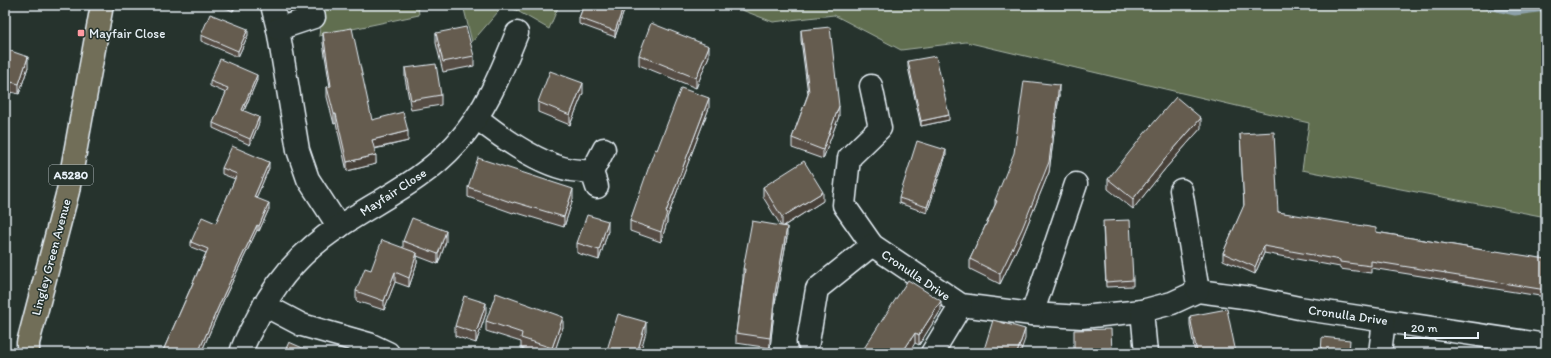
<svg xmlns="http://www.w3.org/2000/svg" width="1551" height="358" font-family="Itim,sans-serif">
	<rect width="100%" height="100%" fill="#26332d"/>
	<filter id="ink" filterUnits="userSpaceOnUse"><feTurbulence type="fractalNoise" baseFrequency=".025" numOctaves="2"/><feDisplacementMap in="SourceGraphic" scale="8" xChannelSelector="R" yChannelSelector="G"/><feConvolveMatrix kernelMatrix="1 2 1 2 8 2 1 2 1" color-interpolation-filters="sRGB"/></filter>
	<g filter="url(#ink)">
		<g fill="#606e4f" stroke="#a4b0a4">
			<path d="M323,5H418L419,15L319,36Z"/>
			<path d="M463,5H504L472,42Z"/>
			<path d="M507,5H559L549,29Z"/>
			<path d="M729,5H1546V217L1302,170L1309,123L966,42L901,50L834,15L773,22Z"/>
		</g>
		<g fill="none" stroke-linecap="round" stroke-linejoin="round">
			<path stroke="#8da1a9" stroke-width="7" d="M1483,5L1515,12L1546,8"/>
			<g stroke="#e8f1f8" stroke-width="25">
				<g id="street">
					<path d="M272,5L278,29L298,150L308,179L339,227"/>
					<path d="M278,29L314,17"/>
					<path d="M871,86L880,128L849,158L844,205L872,245L961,305L1032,314L1082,317L1142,311L1172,303L1198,291L1251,298L1299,308L1546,345"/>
					<path d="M477,118C502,138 538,164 571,170C578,171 585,171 592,172"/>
					<path d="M597,187L592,172L604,149"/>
					<path d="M1181,190L1198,291"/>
					<path d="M264,305L302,325L369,344L388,353"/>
					<path d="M1142,311L1146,353"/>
					<path d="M1032,314L1076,184"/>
					<path d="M808,342L817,289L872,245"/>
					<path d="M241,353C244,341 252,329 258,317C277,279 304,249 340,226C379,200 424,180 456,144C486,111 501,73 517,33"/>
					<path d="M932,353L961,305"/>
					<path d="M1380,353L1384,321"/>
				</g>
			</g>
			<g stroke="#e8f1f8" stroke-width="25">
				<path id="primary" d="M28,353V343L68,191L102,5"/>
			</g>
			<use href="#street" stroke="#26332d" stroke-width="22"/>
			<use href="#primary" stroke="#716e59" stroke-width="22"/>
		</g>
		<g fill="#574e44" stroke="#e8f1f8">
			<path d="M219,5H236L233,11Z"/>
			<path d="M584,5H626L615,37L579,24V18Z"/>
			<path d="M801,30L839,116L823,159L792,148V138L808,94L801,40Z"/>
			<path d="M323,33L372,120L408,141L375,149L376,164L347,171L336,123L334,124L327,97V87H330L323,43Z"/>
			<path d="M436,33L474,56V66L443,72L436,43Z"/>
			<path d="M201,35H248L238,57L201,41Z"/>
			<path d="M5,49L28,67L19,94L11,92L5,112Z"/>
			<path d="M639,55L709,56L696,88L639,65Z"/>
			<path d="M908,61L949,120L921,126L908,67Z"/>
			<path d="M405,68L441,95V105L411,110L405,78Z"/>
			<path d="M257,80L244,111L259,123L250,145L213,128V123L226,93L210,86V81Z"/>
			<path d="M583,93L570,125L538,112V102Z"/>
			<path d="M1059,95L1049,172L1022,238L1000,284L970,269V259L995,205V200Z"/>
			<path d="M709,108L667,218V222L661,242L630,231V221L657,150Z"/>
			<path d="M1201,128L1165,169L1133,209L1108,189V179Z"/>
			<path d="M1240,134L1278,212L1376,232L1495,252L1546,259V297L1446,281V280L1371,268V273L1340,269V267L1264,253L1255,274L1223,260V253L1244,206Z"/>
			<path d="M946,155L927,213L899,203V198Z"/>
			<path d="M222,168H269L256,198L269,209L259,231L257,230L224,299L201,353H162L206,253L191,247V242L216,223L235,179L222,174Z"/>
			<path d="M468,187L573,199L564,227L514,212L513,213L468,197Z"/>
			<path d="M763,187L823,201L784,226L787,237L775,303L770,348L736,343V333L743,279V269L781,226L763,197Z"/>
			<path d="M1103,227L1133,280V286L1106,287Z"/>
			<path d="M608,231L599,260L577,253V243Z"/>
			<path d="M403,241H446L438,264L417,256V263L409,287L395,282L384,310L356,301V291L371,270L403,248Z"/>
			<path d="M941,310L919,345L915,343L861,353Z"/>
			<path d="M486,313L476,343L455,336V326Z"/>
			<path d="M1190,316L1236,353H1195L1190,326Z"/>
			<path d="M486,321L563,327L554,353H536L521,348V342L486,331Z"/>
		</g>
		<g fill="#474037" stroke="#e8f1f8">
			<path d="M234,5H236L233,11V6Z"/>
			<path d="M624,5H626L615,37V31Z"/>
			<path d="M248,29V35L238,57V51Z"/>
			<path d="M709,46V56L696,88V78Z"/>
			<path d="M28,57V67L19,94V84Z"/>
			<path d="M257,75V80L242,115V110Z"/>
			<path d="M11,82V92L5,112V102Z"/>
			<path d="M583,83V93L570,125V115Z"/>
			<path d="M1059,85V95L1049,172L1022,238L1000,284V274Z"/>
			<path d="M709,98V108L667,218V222L661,242V232L666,212Z"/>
			<path d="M839,106V116L823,159V150Z"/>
			<path d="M334,114H336V123L334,124Z"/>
			<path d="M949,115V120L921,126V121Z"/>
			<path d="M259,117V123L250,145V139Z"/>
			<path d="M1201,118V128L1165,169L1133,209V199L1165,159Z"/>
			<path d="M408,131V141L372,149V140Z"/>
			<path d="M946,150V155L927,213V207Z"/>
			<path d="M376,155V164L347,171V162Z"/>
			<path d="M269,162V168L254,203V197Z"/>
			<path d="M573,189V199L564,227V217Z"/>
			<path d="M823,192V201L782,227V217Z"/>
			<path d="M269,203V209L259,231V226Z"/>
			<path d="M608,221V231L599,260V250Z"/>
			<path d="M257,225V230L224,299L201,353H198L224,294Z"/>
			<path d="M787,227V237L775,303L770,348V338L775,293Z"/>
			<path d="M446,231V241L438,264V254Z"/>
			<path d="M1264,246V253L1255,274V267Z"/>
			<path d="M417,253V263L409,287V278Z"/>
			<path d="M395,272V282L384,310V301Z"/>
			<path d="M941,301V310L919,345V335Z"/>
			<path d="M486,303V313L476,343V333Z"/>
			<path d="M563,317V327L554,353H552V348Z"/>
			<path d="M646,322V332L640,353H637Z"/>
			<path d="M1025,329V339L1020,353H1017Z"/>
			<path d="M915,333V343L909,353H902Z"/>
		</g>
		<g fill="#655b4f" stroke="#e8f1f8">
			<path d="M584,5H624L615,31L579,18Z"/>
			<path d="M210,14L248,29L238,51L201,35Z"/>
			<path d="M651,23L709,46L696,78L639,55Z"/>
			<path d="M466,27L474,56L443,62L436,33Z"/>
			<path d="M830,27L839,106L823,150L792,138L809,92L801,30Z"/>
			<path d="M352,28L372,120L403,112L408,131L372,140L376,155L347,162L336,114H334L327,87L331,86L323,33Z"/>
			<path d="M5,49L28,57L19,84L11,82L5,102Z"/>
			<path d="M936,56L949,115L921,121L908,61Z"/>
			<path d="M220,59L257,75L242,110L259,117L250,139L213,123L228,88L210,81Z"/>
			<path d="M436,64L441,95L411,100L405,68Z"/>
			<path d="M550,71L583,83L570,115L538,102Z"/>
			<path d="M1024,81L1059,85L1049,162L1022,229L1000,274L970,259L997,201L995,200L1014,153Z"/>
			<path d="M681,88L709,98L666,212L667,213L661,232L630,221L655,149L657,150Z"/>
			<path d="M1176,97L1201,118L1165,159L1133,199L1108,179L1144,134Z"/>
			<path d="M1274,132L1278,212L1376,228V232L1495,252L1496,251L1546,259V290L1446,274V273L1371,261V266L1340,262V260L1264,246L1255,267L1223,253L1244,205L1240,134Z"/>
			<path d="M917,141L946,150L927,207L899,198Z"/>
			<path d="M232,146L269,162L254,197L269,203L259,226L257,225L224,294L198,353H162L208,249L191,242L202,217L216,223L237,174L222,168Z"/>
			<path d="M478,158L573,189L564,217L514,202L513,203L468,187Z"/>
			<path d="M804,161L823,192L782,217L763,187Z"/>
			<path d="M587,215L608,221L599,250L577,243Z"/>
			<path d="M412,218L446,231L438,254L403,241Z"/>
			<path d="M1130,220L1133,280L1106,282L1103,221Z"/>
			<path d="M752,221L787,227L775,293L770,338L736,333L745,269H743Z"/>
			<path d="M382,240L417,253L409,278L395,272L384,301L356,291L365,268L371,270Z"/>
			<path d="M908,280L941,301L919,335L915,333L902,353H861Z"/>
			<path d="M496,293L563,317L552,348L521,338L522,333L486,321Z"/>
			<path d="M464,296L486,303L476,333L455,326Z"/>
			<path d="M1227,309L1236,353H1197L1190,316Z"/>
			<path d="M618,314L646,322L637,353H606Z"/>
			<path d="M993,320L1025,329L1017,353H983Z"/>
			<path d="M1111,329L1112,353H1074V330Z"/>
			<path d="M1322,337L1350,340L1349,353H1321Z"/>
			<path d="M289,342L314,353H284Z"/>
			<path d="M1422,351L1443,353H1422Z"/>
		</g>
	</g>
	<rect fill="#ff9aa2" stroke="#26332d" stroke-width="1.5" x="77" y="29" width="8" height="8" rx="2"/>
	<g text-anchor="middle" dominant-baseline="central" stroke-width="3" stroke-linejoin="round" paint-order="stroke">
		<rect fill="#26332d" stroke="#aeb8bb" stroke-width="1" x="49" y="165" width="44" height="20" rx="3"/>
		<g font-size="12" font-weight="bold" fill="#e8f1f8">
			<text x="71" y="175">A5280</text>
		</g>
		<g font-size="13" fill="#e8f1f8" stroke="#26332d" text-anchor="start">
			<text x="89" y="33">Mayfair Close</text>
		</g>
		<g font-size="13" fill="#e8f1f8" stroke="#26332d">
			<text transform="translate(393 192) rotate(-33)">Mayfair Close</text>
			<text transform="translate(51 257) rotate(-75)">Lingley Green Avenue</text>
			<text transform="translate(916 275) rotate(34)">Cronulla Drive</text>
			<text transform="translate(1348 315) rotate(8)">Cronulla Drive</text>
		</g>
	</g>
	<rect width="1551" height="358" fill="none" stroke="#26332d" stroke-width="20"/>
	<rect x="10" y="10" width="1531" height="338" fill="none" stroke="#e8f1f8" stroke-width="1.5" filter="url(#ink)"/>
	<path d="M1405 332v6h73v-6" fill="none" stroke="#e8f1f8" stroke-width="2"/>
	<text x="1411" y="332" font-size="12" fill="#e8f1f8" stroke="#26332d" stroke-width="3" paint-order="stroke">20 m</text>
</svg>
